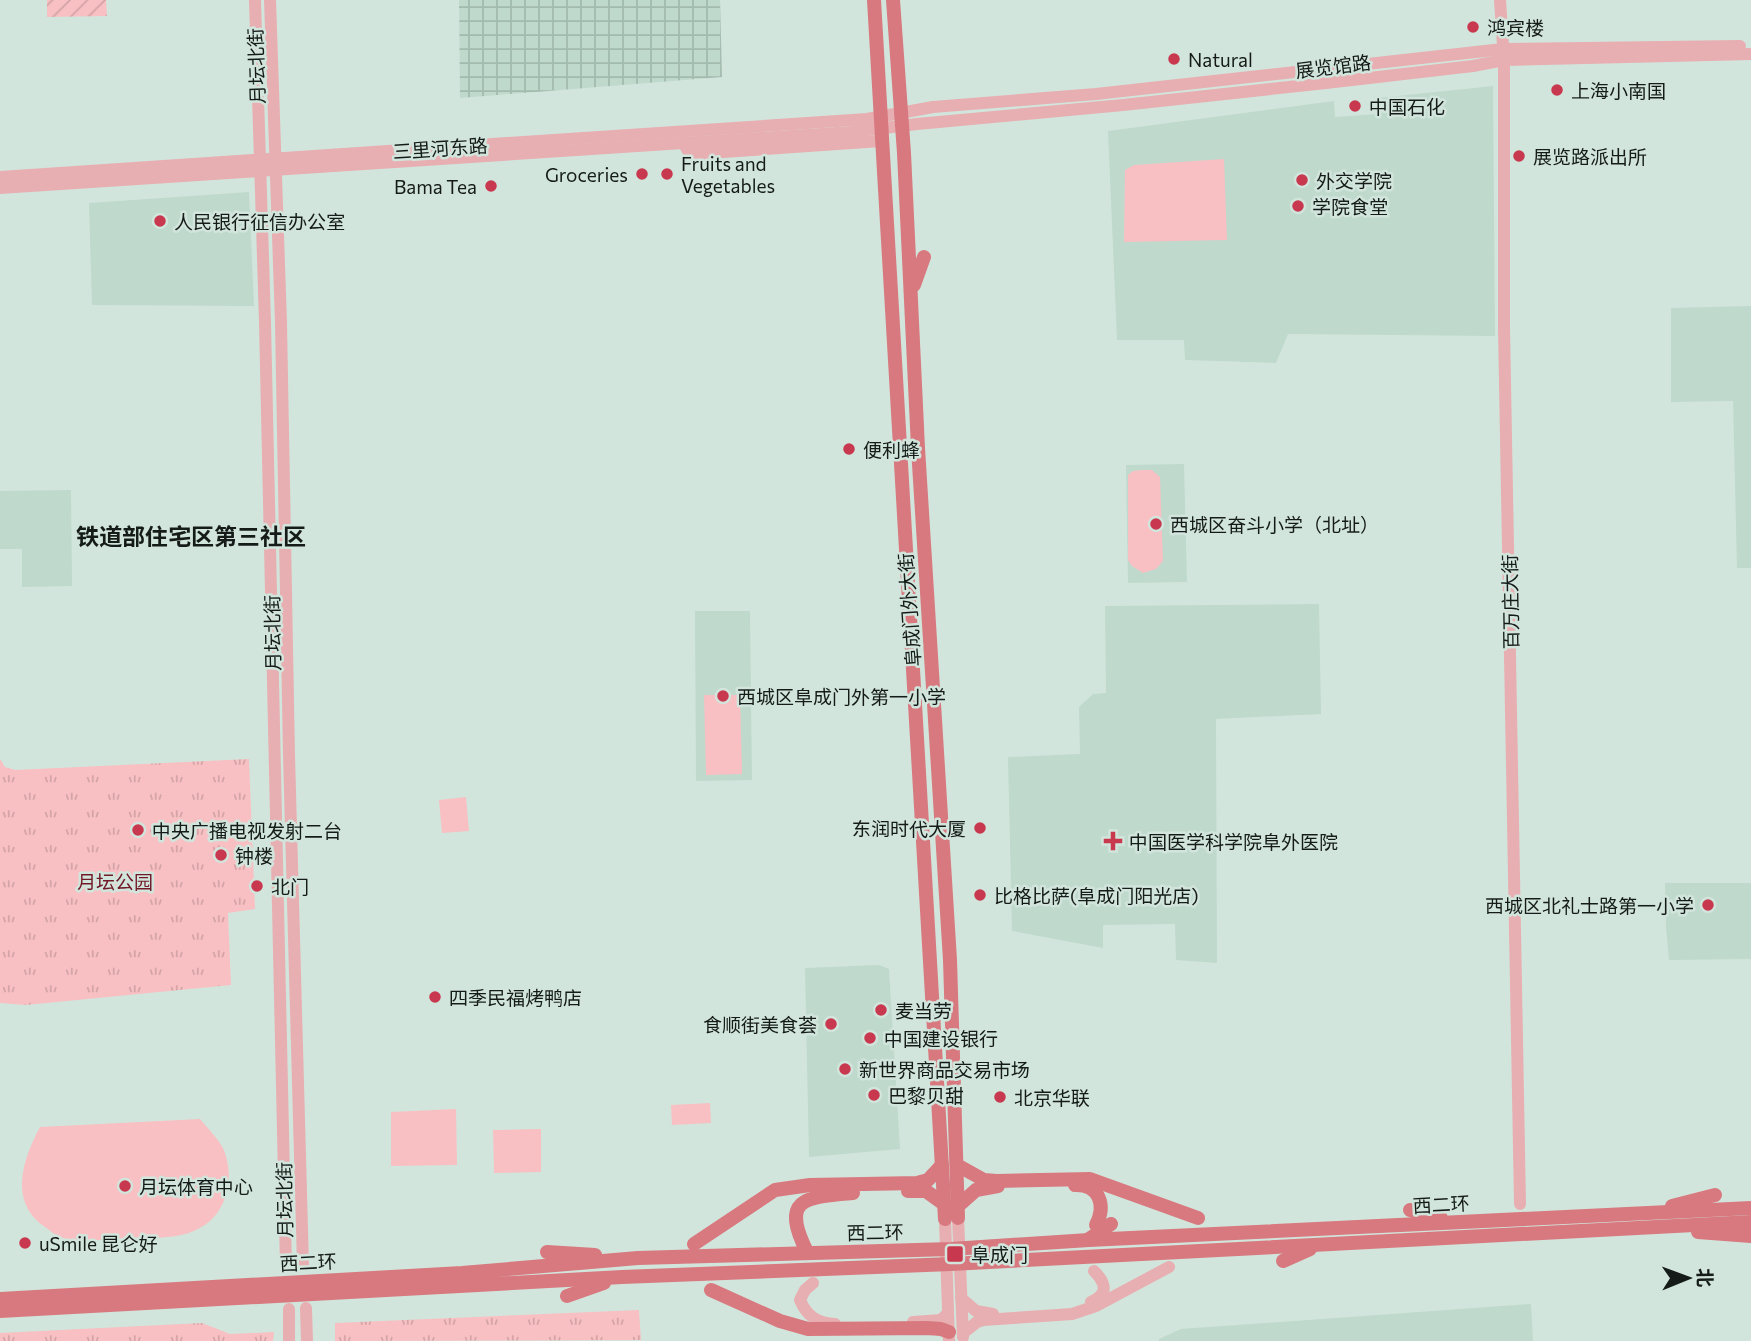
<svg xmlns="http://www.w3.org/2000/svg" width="1751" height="1341" font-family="Commissioner,'Noto Sans SC',sans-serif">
	<defs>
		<pattern id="industrial-grid" width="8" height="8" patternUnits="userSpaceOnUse" patternTransform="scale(1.75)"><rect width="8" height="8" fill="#bfd9cd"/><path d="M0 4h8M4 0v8" fill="none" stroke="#a3baaf"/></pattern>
		<pattern id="park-tufts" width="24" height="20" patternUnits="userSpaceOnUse" patternTransform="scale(1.75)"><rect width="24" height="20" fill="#f8c0c2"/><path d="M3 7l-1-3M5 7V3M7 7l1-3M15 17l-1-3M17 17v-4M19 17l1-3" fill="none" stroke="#d4a4a6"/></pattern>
		<pattern id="garden-furrows" width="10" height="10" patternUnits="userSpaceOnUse" patternTransform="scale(1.75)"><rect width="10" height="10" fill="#f8c0c2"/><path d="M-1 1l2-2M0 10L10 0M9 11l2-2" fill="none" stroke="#d4a4a6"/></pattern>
	</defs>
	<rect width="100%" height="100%" fill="#d2e5dc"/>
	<g fill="#bfd9cd">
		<path d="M1493,86L1495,336L1288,334L1276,363L1185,360L1184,340H1117L1108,131L1334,101L1335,117L1378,114V98Z"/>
		<path d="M249,192L254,306L92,305L89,203Z"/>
		<path d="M1751,306V568H1737L1733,401L1671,402V308Z"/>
		<path d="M1184,464L1187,582L1128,583L1126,465Z"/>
		<path d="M71,490L72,586L22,587V549H0V491Z"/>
		<path d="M1319,604L1321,714L1216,719L1217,963L1176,960L1175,924L1103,925V948L1012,931L1008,757L1080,754L1079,707L1093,694L1106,693L1105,606Z"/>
		<path d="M695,611H750L752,780L696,781Z"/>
		<path d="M1665,883H1751V959L1669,960L1666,927Z"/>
		<path d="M879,965L889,969L900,1149L809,1157L805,968Z"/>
		<path d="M1531,1304L1533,1341H1159V1339L1181,1329Z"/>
	</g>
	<path fill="url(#industrial-grid)" d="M459,0H720L722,77L460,98Z"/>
	<g fill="url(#park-tufts)">
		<path d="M0,759L5,767L15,770L249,759L255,909L228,913L231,985L26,1005L0,1003Z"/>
		<path d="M639,1310L641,1340L335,1341V1323Z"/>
		<path d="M202,1323L230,1334L274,1332L273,1341H0V1333Z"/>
	</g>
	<path fill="url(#garden-furrows)" d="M47,0H106L107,16L47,17Z"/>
	<g fill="#f8c0c2">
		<path d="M1224,159L1227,240L1124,242L1125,170L1134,165Z"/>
		<path d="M1142,470H1152L1160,477L1163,561L1156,569L1143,573L1132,566L1128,560V475L1133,471Z"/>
		<path d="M704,695H740L742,774L706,775Z"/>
		<path d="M466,797L469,831L442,833L439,800Z"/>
		<path d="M710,1103L711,1123L672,1125L671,1105Z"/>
		<path d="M456,1109L457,1165L391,1166V1112Z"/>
		<path d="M200,1119C208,1129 221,1141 225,1153C235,1183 225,1217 196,1230C176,1240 149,1237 127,1238C107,1239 82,1243 63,1238C56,1237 50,1230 45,1227C8,1202 23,1159 40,1127Z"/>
		<path d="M541,1129V1172L494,1173L493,1130Z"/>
	</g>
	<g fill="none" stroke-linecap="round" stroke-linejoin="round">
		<g stroke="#e8afb2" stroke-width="12">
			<path d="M255,0L265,322L286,1266"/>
			<path d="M270,0L281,323L289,755L303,1265"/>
			<path d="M1500,0L1504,60V328L1520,1204"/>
			<path d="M684,144L688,151L694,154L881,141"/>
			<path d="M0,177L867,119L933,107L1096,94L1503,49L1740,46"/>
			<path d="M0,188L852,132L917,124L1123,105L1326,83L1473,66L1504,60L1751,54"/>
			<path d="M958,1218L963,1337"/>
			<path d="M945,1219L949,1341"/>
			<path d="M813,1283L805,1290L800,1300C807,1317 818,1323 835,1324"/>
			<path d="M961,1298L976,1311L993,1314"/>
			<path d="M1091,1302C1109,1294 1106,1283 1094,1271"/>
			<path d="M306,1308L307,1341"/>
			<path d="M289,1309V1341"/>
			<path d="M913,1322L941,1320L948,1313"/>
			<path d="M963,1333L977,1322L983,1320L1072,1314L1096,1306L1169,1267"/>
		</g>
		<g stroke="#d8797f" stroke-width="14">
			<path d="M874,0L945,1219"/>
			<path d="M893,0L904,153L918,448L950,960L958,1218"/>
			<path d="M914,285L924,257"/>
			<path d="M957,1165L984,1180L997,1181L1090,1179L1198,1218"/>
			<path d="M1075,1185C1100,1184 1106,1206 1096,1225"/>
			<path d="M908,1191H926L944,1204"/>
			<path d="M958,1206L976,1190L998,1186"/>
			<path d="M1672,1206L1715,1195"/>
			<path d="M1410,1210L1441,1218"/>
			<path d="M1698,1232L1751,1236"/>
			<path d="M1089,1239L1111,1224"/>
			<path d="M694,1244L775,1190L810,1185L917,1183L928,1180L942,1165"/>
			<path d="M547,1252L595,1255"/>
			<path d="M807,1252C780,1198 805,1197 853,1193"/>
			<path d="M1283,1261L1310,1249"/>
			<path d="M711,1290L780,1321L808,1329L927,1328L941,1329L949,1332"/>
			<path d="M567,1296L604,1283"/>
			<path d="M0,1299L462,1273L638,1258L951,1249L1089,1240L1751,1208"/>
			<path d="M0,1311L622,1277L951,1264L1751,1222"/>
		</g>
	</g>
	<g fill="#c8384e" stroke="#d2e5dc" stroke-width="2.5">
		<circle cx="1473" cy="27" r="7"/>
		<circle cx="1174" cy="59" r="7"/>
		<circle cx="1557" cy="90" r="7"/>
		<circle cx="1355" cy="106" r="7"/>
		<circle cx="1519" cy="156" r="7"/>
		<circle cx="642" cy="174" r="7"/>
		<circle cx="667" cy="174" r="7"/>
		<circle cx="1302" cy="180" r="7"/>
		<circle cx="491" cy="186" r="7"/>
		<circle cx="1298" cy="206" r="7"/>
		<circle cx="160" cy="221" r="7"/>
		<circle cx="849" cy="449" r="7"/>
		<circle cx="1156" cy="524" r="7"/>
		<circle cx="723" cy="696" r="7"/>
		<circle cx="980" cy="828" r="7"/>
		<circle cx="138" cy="830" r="7"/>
		<path d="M1109.5 830.5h7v7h7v7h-7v7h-7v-7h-7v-7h7z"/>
		<circle cx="221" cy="855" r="7"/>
		<circle cx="257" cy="886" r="7"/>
		<circle cx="980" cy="895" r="7"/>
		<circle cx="1708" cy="905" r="7"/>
		<circle cx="435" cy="997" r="7"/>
		<circle cx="881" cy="1010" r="7"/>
		<circle cx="831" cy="1024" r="7"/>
		<circle cx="870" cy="1038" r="7"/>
		<circle cx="845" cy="1069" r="7"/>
		<circle cx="874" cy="1095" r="7"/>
		<circle cx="1000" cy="1097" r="7"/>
		<circle cx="125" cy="1186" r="7"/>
		<circle cx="25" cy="1243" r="7"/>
		<rect x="946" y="1245" width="18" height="18" rx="3.5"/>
	</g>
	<g text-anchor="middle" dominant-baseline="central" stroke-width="5" stroke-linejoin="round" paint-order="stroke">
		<g font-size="19" fill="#141b18" stroke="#d2e5dc" text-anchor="start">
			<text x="1487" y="27">鸿宾楼</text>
			<text x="1188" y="59">Natural</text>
			<text x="1571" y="90">上海小南国</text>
			<text x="1369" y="106">中国石化</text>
			<text x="1533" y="156">展览路派出所</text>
			<text x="681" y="163">Fruits and<tspan x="681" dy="22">Vegetables</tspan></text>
			<text x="628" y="174" text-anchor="end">Groceries</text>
			<text x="1316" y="180">外交学院</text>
			<text x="477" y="186" text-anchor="end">Bama Tea</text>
			<text x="1312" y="206">学院食堂</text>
			<text x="174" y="221">人民银行征信办公室</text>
			<text x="863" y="449">便利蜂</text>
			<text x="1170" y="524">西城区奋斗小学（北址）</text>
			<text x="737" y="696">西城区阜成门外第一小学</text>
			<text x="966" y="828" text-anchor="end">东润时代大厦</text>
			<text x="152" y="830">中央广播电视发射二台</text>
			<text x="1129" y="841">中国医学科学院阜外医院</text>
			<text x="235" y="855">钟楼</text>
			<text x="271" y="886">北门</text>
			<text x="994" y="895">比格比萨(阜成门阳光店)</text>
			<text x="1694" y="905" text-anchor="end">西城区北礼士路第一小学</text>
			<text x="449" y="997">四季民福烤鸭店</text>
			<text x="895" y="1010">麦当劳</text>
			<text x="817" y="1024" text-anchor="end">食顺街美食荟</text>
			<text x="884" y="1038">中国建设银行</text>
			<text x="859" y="1069">新世界商品交易市场</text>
			<text x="888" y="1095">巴黎贝甜</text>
			<text x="1014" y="1097">北京华联</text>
			<text x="139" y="1186">月坛体育中心</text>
			<text x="39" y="1243">uSmile 昆仑好</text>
			<text x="971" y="1254">阜成门</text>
		</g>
		<g font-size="19" fill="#141b18" stroke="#d2e5dc">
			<text transform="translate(256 66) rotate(-92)">月坛北街</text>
			<text transform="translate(1333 66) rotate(-7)">展览馆路</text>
			<text transform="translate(440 148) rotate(-4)">三里河东路</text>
			<text transform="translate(1510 602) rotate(-91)">百万庄大街</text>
			<text transform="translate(909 610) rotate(-94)">阜成门外大街</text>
			<text transform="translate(272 633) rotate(-91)">月坛北街</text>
			<text transform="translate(284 1200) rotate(-91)">月坛北街</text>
			<text transform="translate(1441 1204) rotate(-3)">西二环</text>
			<text transform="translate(875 1232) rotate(-1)">西二环</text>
			<text transform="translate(308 1262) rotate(-3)">西二环</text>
		</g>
		<g font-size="19" fill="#711927" stroke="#d2e5dc">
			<text x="115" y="881">月坛公园</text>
		</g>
		<g font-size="23" font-weight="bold" fill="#141b18" stroke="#d2e5dc">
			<text x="191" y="536">铁道部住宅区第三社区</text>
		</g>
	</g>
	<g transform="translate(1688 1278) rotate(89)" stroke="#d2e5dc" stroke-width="5" paint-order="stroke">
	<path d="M0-5L12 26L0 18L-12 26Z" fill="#141b18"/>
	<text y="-10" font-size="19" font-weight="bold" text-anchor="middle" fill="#141b18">北</text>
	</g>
</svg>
